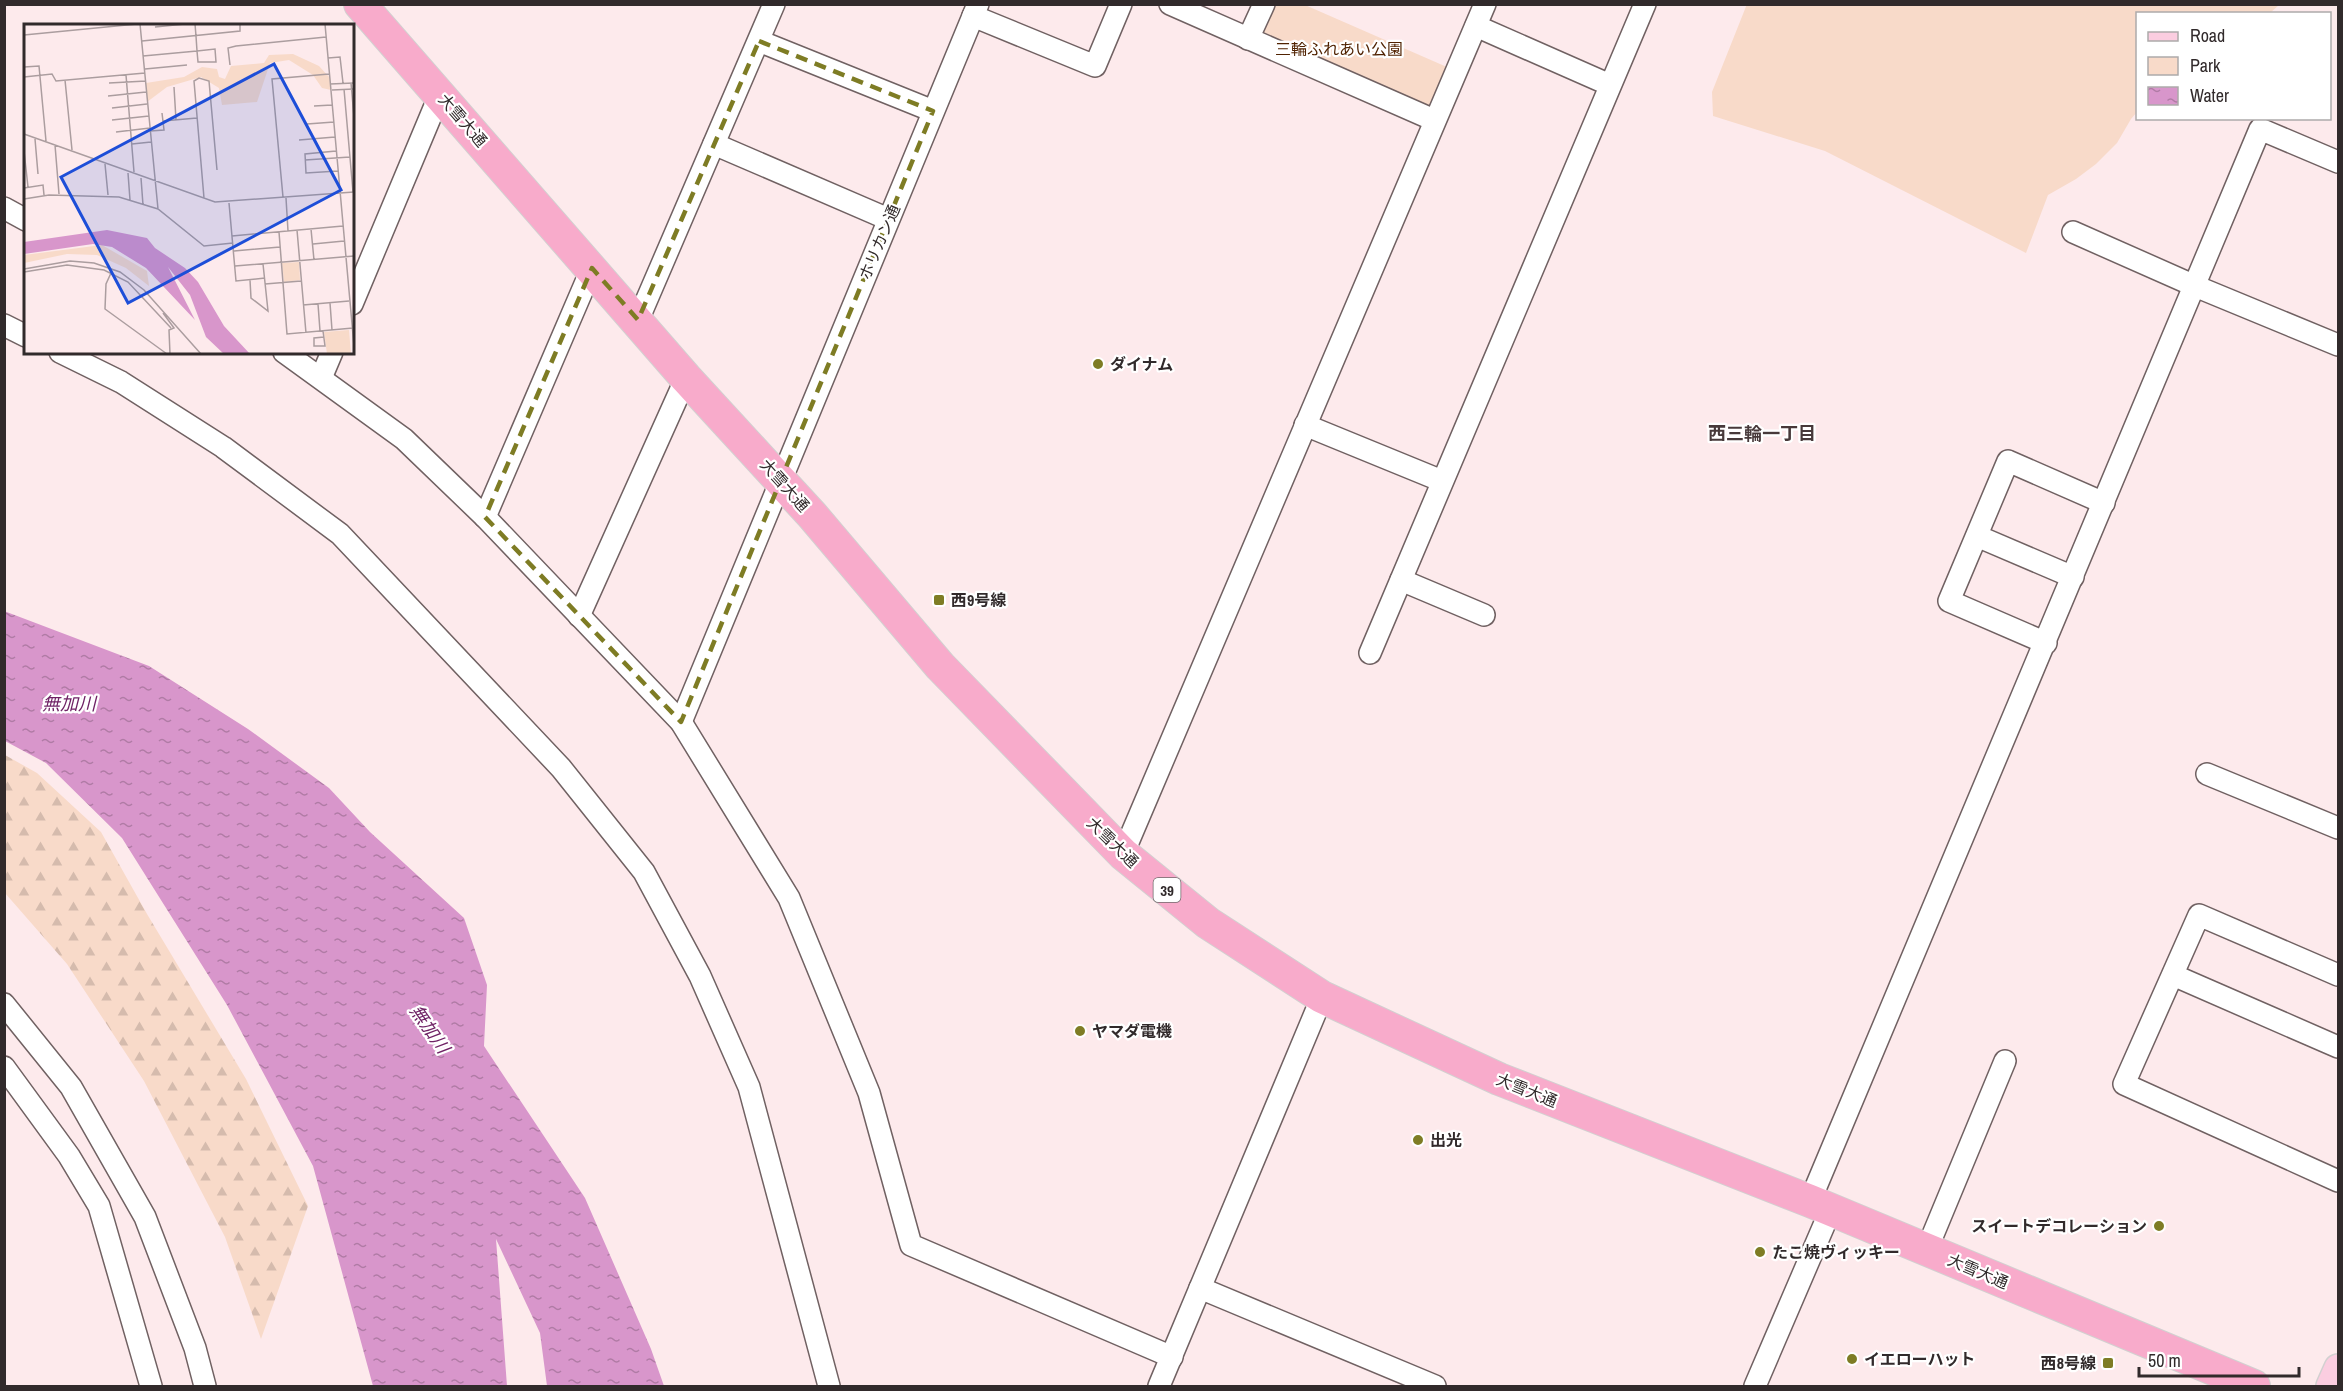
<svg xmlns="http://www.w3.org/2000/svg" width="2343" height="1391" font-family="'Archivo Narrow','Noto Sans JP',sans-serif">
	<defs>
		<pattern id="forest-firs" width="22" height="20" patternUnits="userSpaceOnUse" patternTransform="scale(1.5)"><rect width="22" height="20" fill="#f8dac9"/><path d="M5 1l3.5 6h-7zM16 11l3.5 6h-7z" fill="#d5bbad"/></pattern>
		<pattern id="water-ripples" width="26" height="14" patternUnits="userSpaceOnUse" patternTransform="scale(1.5)"><rect width="26" height="14" fill="#d896cb"/><path d="M2 4q2-2 4 0t4 0M15 11q2-2 4 0t4 0" fill="none" stroke="#b07ba5"/></pattern>
	</defs>
	<rect width="100%" height="100%" fill="#fdeaec"/>
	<path fill="url(#forest-firs)" d="M5,755L37,773L101,832L147,914L246,1079L308,1206L261,1339L225,1237L144,1081L67,964L5,893Z"/>
	<g fill="#f8dac9">
		<path d="M1747,4H2279V5L2270,13L2138,14L2137,112L2131,119L2117,143L2096,164L2076,179L2048,195L2026,253L1825,151L1713,116L1712,92Z"/>
		<path d="M1264,5H1305L1456,71L1434,120L1248,39Z"/>
	</g>
	<path fill="url(#water-ripples)" d="M4,611L149,666L248,729L329,788L370,832L464,918L487,985L484,1046L585,1198L651,1349L664,1386H547L540,1333L496,1239L507,1386H373L313,1166L227,1005L122,838L46,763L5,741Z"/>
	<g fill="none" stroke-linecap="round" stroke-linejoin="round">
		<g stroke="#706162" stroke-width="24">
			<g id="minor">
				<path d="M1170,4L1434,120"/>
				<path d="M973,16L1095,66L1121,4"/>
				<path d="M1476,26L1610,85"/>
				<path d="M1248,39L1264,4"/>
				<path d="M759,41L933,111"/>
				<path d="M714,144L888,219"/>
				<path d="M4,208L26,220"/>
				<path d="M2073,232L2195,286L2338,345"/>
				<path d="M352,304L440,94"/>
				<path d="M638,320L774,4"/>
				<path d="M4,325L26,336"/>
				<path d="M60,352L121,382L223,447L340,534L561,768L644,872L700,976L749,1087L829,1386"/>
				<path d="M284,352L404,439L485,517L681,722L789,898L869,1093L911,1245L1172,1357"/>
				<path d="M321,378L332,352"/>
				<path d="M1305,425L1442,481"/>
				<path d="M485,517L592,268"/>
				<path d="M1977,536L2073,577"/>
				<path d="M1401,580L1484,615"/>
				<path d="M579,616L686,378"/>
				<path d="M2046,643L1949,601L2008,461L2104,503"/>
				<path d="M1370,653L1645,4"/>
				<path d="M681,722L978,4"/>
				<path d="M2207,774L2338,828"/>
				<path d="M1123,854L1485,4"/>
				<path d="M2173,975L2338,1047"/>
				<path d="M2338,975L2199,915L2124,1084L2338,1181"/>
				<path d="M4,1004L71,1087L145,1217L195,1348L205,1386"/>
				<path d="M4,1067L69,1156L99,1206L151,1386"/>
				<path d="M1810,1201L2260,129L2338,162"/>
				<path d="M1927,1249L2005,1061"/>
				<path d="M1200,1288L1435,1386"/>
				<path d="M1159,1386L1322,997"/>
				<path d="M1755,1386L1831,1209"/>
			</g>
		</g>
		<g stroke="#d2d0d0" stroke-width="30">
			<path id="major" d="M2330,1386L2338,1368"/>
		</g>
		<g stroke="#d2d0d0" stroke-width="34">
			<path id="highway" d="M360,4L686,378L812,515L940,666L1123,854L1208,923L1322,997L1499,1079L1810,1201L2254,1386"/>
		</g>
		<use href="#minor" stroke="#fff" stroke-width="21"/>
		<use href="#major" stroke="#fbcde0" stroke-width="27"/>
		<use href="#highway" stroke="#f8abcb" stroke-width="32"/>
	</g>
	<path fill="none" stroke="#7e7c24" stroke-width="4.5" stroke-dasharray="12 8" stroke-linejoin="round" d="M759,41L933,111L681,722L485,517L592,268L638,320Z"/>
	<g fill="#7e7c24" stroke="#fff" stroke-width="2">
		<circle cx="1098" cy="364" r="6"/>
		<rect x="933" y="594" width="12" height="12" rx="3"/>
		<circle cx="1080" cy="1031" r="6"/>
		<circle cx="1418" cy="1140" r="6"/>
		<circle cx="2159" cy="1226" r="6"/>
		<circle cx="1760" cy="1252" r="6"/>
		<circle cx="1852" cy="1359" r="6"/>
		<rect x="2102" y="1357" width="12" height="12" rx="3"/>
	</g>
	<g text-anchor="middle" dominant-baseline="central" stroke-width="4.5" stroke-linejoin="round" paint-order="stroke">
		<rect fill="#fff" stroke="#6f6a6b" stroke-width="1.5" x="1153.5" y="878" width="27" height="24" rx="4.5"/>
		<g font-size="15" font-weight="bold" fill="#312a2b">
			<text x="1167" y="890">39</text>
		</g>
		<g font-size="16" fill="#502201" stroke="#fff">
			<text x="1339" y="49">三輪ふれあい公園</text>
		</g>
		<g font-size="16" fill="#312a2b" stroke="#fff">
			<text transform="translate(463 120) rotate(49)">大雪大通</text>
			<text transform="translate(879 242) rotate(-67)">ホリカン通</text>
			<text transform="translate(785 485) rotate(48)">大雪大通</text>
			<text transform="translate(1113 842) rotate(44)">大雪大通</text>
			<text transform="translate(1527 1090) rotate(22)">大雪大通</text>
			<text transform="translate(1978 1271) rotate(23)">大雪大通</text>
		</g>
		<g font-size="16" font-weight="bold" fill="#312a2b" stroke="#fff" text-anchor="start">
			<text x="1110" y="364">ダイナム</text>
			<text x="951" y="600">西9号線</text>
			<text x="1092" y="1031">ヤマダ電機</text>
			<text x="1430" y="1140">出光</text>
			<text x="2147" y="1226" text-anchor="end">スイートデコレーション</text>
			<text x="1772" y="1252">たこ焼ヴィッキー</text>
			<text x="1864" y="1359">イエローハット</text>
			<text x="2096" y="1363" text-anchor="end">西8号線</text>
		</g>
		<g font-size="18" font-weight="bold" fill="#47393a" stroke="#fff">
			<text x="1762" y="433">西三輪一丁目</text>
		</g>
		<g font-size="18" font-style="italic" fill="#6f2265" stroke="#fff">
			<text x="69" y="703">無加川</text>
			<text transform="translate(430 1029) rotate(55)">無加川</text>
		</g>
	</g>
	<g transform="translate(24 24)">
		<rect width="330" height="330" fill="#fdeaec"/>
		<path d="M78,221L123,247L125,262L102,244L73,231L43,230L0,239V231Z" fill="#f8dac9"/>
		<path d="M269,30L295,42L306,54L307,66L298,64L289,51L265,36L246,39L233,78L198,81L195,64L177,53L143,63L123,78L122,59L160,53L178,43L193,45L195,53L201,55L207,42L240,39L245,31ZM275,238L276,256L260,258L258,239ZM325,306L327,330H303L300,308Z" fill="#f8dac9"/>
		<path d="M83,206L123,214L131,224L161,244L174,258L200,302L226,330H200L182,313L166,271L144,243L171,296L122,244L88,223L69,220L0,230V218Z" fill="#d896cb"/>
		<path fill="none" stroke="#ab9d9f" stroke-width="1.5" d="M116,0L134,185M301,0L330,322M131,3L161,0M0,11L113,0M118,17L216,7V0M119,32L173,27L191,25L192,38H174L173,27L172,12L171,0M304,34L316,33L319,59M206,41L204,24L212,22L302,13M0,43L15,42L22,117M121,45L163,41M102,51L110,148M0,53L28,50L32,57L121,49M41,56L48,126M85,59L122,57M327,59L330,93M306,60L330,59M150,63L152,96M320,65L329,168M308,66L330,65M84,72L122,68M290,82L308,81M88,84L123,80M88,96L125,92M139,97L173,94M283,100L310,98M126,107L140,106L138,89M92,108L126,104M0,110L191,178L330,168M11,115L14,150M275,116L311,113M108,120L127,118M31,121L35,170M0,127L4,163M312,127L281,130L282,149L314,147M281,136L326,133M81,140L84,171M104,149L106,176M117,154L119,181M0,164L19,161L20,171M259,173L248,55L305,50M180,174L170,57L175,54L185,57L193,146M262,174L264,207M0,175L25,171L95,173L134,185L180,222L209,219M205,179L212,257L241,254M287,205L290,236M273,206L282,309M255,208L263,310L329,304M208,212L319,202M289,220L320,217M210,227L256,223M211,242L330,232M0,245L46,237L70,239L96,248L120,266L177,330M0,248L43,241L80,246L104,258L147,304M87,249L82,260L81,285L143,330M226,256L227,274L244,287L239,240M241,260L277,257M306,279L308,306M294,280L296,307M279,281L325,277M139,289L150,304L145,306L146,330M299,307L301,322H290V314L300,313"/>
		<path fill="#1d4ed8" fill-opacity="0.15" stroke="#1d4ed8" stroke-width="3" d="M250,40L317,166L104,279L37,153Z"/>
		<rect width="330" height="330" fill="none" stroke="#312a2b" stroke-width="3"/>
	</g>
	<rect width="2343" height="1391" fill="none" stroke="#312a2b" stroke-width="12"/>
	<rect x="2136" y="12" width="195" height="108" fill="#ffffff" stroke="#adaaaa" stroke-width="1.5"/>
	<rect x="2148" y="32" width="30" height="9" fill="#fbcde0" stroke="#adaaaa" stroke-width="1.5"/>
	<text x="2190" y="42" font-size="18" fill="#312a2b">Road</text>
	<rect x="2148" y="57" width="30" height="18" fill="#f8dac9" stroke="#adaaaa" stroke-width="1.5"/>
	<text x="2190" y="72" font-size="18" fill="#312a2b">Park</text>
	<rect x="2148" y="87" width="30" height="18" fill="url(#water-ripples)" stroke="#adaaaa" stroke-width="1.5"/>
	<text x="2190" y="102" font-size="18" fill="#312a2b">Water</text>
	<path d="M2139 1367v9h160v-9" fill="none" stroke="#312a2b" stroke-width="3"/>
	<text x="2148" y="1367" font-size="18" fill="#312a2b" stroke="#ffffff" stroke-width="4.5" paint-order="stroke">50 m</text>
</svg>
